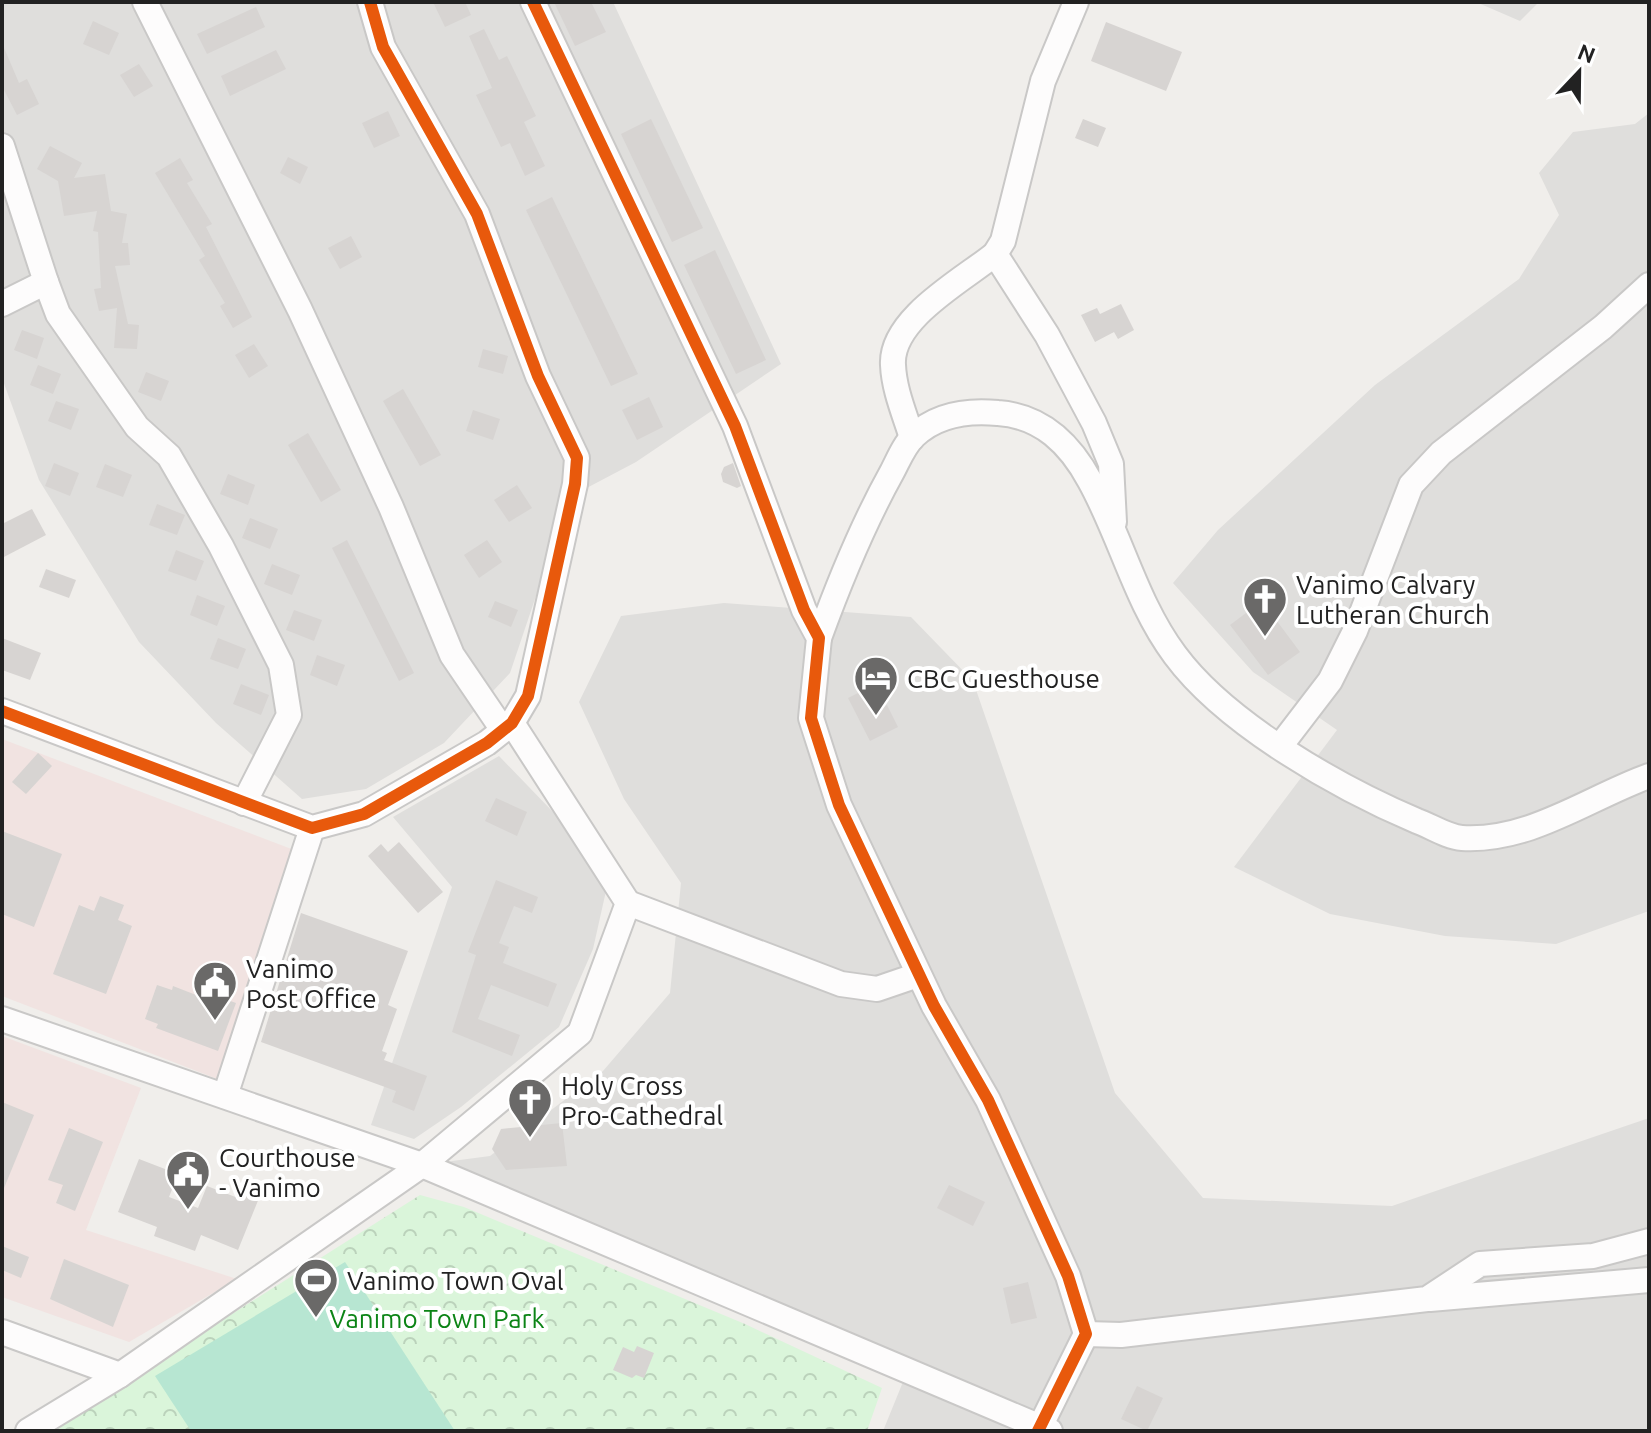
<svg xmlns="http://www.w3.org/2000/svg" width="1651" height="1433" font-family="Ubuntu,sans-serif">
	<defs>
		<pattern id="park-crowns" width="20" height="18" patternUnits="userSpaceOnUse" patternTransform="scale(2)"><rect width="20" height="18" fill="#daf5da"/><path d="M2 6a3 3 0 1 1 6 0M12 15a3 3 0 1 1 6 0" fill="none" stroke="#bbd2bb"/></pattern>
	</defs>
	<rect width="100%" height="100%" fill="#f0eeeb"/>
	<g fill="#dfdedc">
		<path d="M2,2H613L781,364L636,462L562,501L538,590L510,673L444,743L366,789L302,799L216,723L139,642L39,480L2,378Z"/>
		<path d="M1476,2H1539L1520,21Z"/>
		<path d="M1649,113V911L1556,944L1445,936L1330,914L1234,867L1337,730L1253,672L1173,583L1218,530L1375,385L1519,279L1559,215L1539,173L1573,132L1635,124Z"/>
		<path d="M724,603L911,617L973,681L1115,1093L1203,1198L1392,1206L1649,1118V1431H883L907,1372L422,1165L490,1156L603,1071L670,993L681,883L624,799L579,702L621,616Z"/>
		<path d="M499,756L554,813L606,891L593,949L559,1027L461,1107L414,1139L371,1125L452,887L393,817Z"/>
	</g>
	<g fill="#f1e3e1">
		<path d="M2,739L294,850L220,1080L2,996Z"/>
		<path d="M2,1036L141,1088L86,1230L237,1279L129,1342L2,1297Z"/>
	</g>
	<path fill="url(#park-crowns)" d="M420,1195L464,1207L745,1324L882,1388L867,1431H47Z"/>
	<path fill="#b7e6d2" d="M345,1262L455,1431H191L155,1376Z"/>
	<g fill="#d7d4d2">
		<path d="M433,2H465L471,15L445,27Z"/>
		<path d="M554,2H591L606,32L575,46Z"/>
		<path d="M256,7L265,27L207,54L197,34Z"/>
		<path d="M93,21L119,33L109,55L83,44Z"/>
		<path d="M1106,22L1182,52L1166,91L1091,61Z"/>
		<path d="M484,29L499,60L507,56L536,116L524,122L545,166L525,176L510,143L501,147L476,95L492,88L469,36Z"/>
		<path d="M2,43L19,83L27,79L39,104L17,115L2,86Z"/>
		<path d="M276,50L286,69L230,96L221,76Z"/>
		<path d="M139,64L153,86L134,97L120,75Z"/>
		<path d="M388,111L400,136L374,148L362,123Z"/>
		<path d="M651,119L703,228L672,242L621,134Z"/>
		<path d="M1083,119L1106,128L1098,147L1075,138Z"/>
		<path d="M50,146L82,163L74,178L105,174L111,211L127,214L122,243H128L130,265L115,266L128,324L139,325L137,349L114,348L117,308L99,311L94,289L101,288L98,232L93,231L97,211L64,216L58,181L37,169Z"/>
		<path d="M288,157L308,167L300,184L280,173Z"/>
		<path d="M180,158L193,180L187,183L212,224L206,227L252,317L233,328L220,306L225,303L199,260L205,256L155,173Z"/>
		<path d="M552,197L638,374L611,386L526,210Z"/>
		<path d="M351,236L362,257L340,269L328,248Z"/>
		<path d="M715,250L766,360L736,374L684,265Z"/>
		<path d="M1121,304L1134,330L1118,339L1114,332L1095,342L1081,315L1097,308L1100,314Z"/>
		<path d="M22,330L44,338L37,359L14,350Z"/>
		<path d="M254,344L268,366L249,378L235,355Z"/>
		<path d="M483,349L508,356L503,374L478,367Z"/>
		<path d="M38,365L61,374L53,394L30,385Z"/>
		<path d="M146,372L169,381L161,401L138,392Z"/>
		<path d="M403,389L441,455L420,466L383,401Z"/>
		<path d="M649,397L663,427L637,440L622,410Z"/>
		<path d="M56,401L79,409L71,430L48,421Z"/>
		<path d="M473,410L500,419L493,440L466,431Z"/>
		<path d="M308,433L341,490L321,502L288,445Z"/>
		<path d="M54,463L79,473L70,496L45,486Z"/>
		<path d="M733,463L741,486L737,488L723,482L721,474L724,467Z"/>
		<path d="M105,464L132,475L123,497L96,487Z"/>
		<path d="M228,474L255,485L248,505L220,494Z"/>
		<path d="M517,485L532,508L509,522L494,500Z"/>
		<path d="M157,504L185,515L177,535L149,525Z"/>
		<path d="M32,509L46,535L2,558V524Z"/>
		<path d="M250,518L278,529L270,549L242,538Z"/>
		<path d="M347,540L414,673L399,681L332,548Z"/>
		<path d="M487,540L502,562L479,578L464,555Z"/>
		<path d="M176,550L204,561L196,581L168,571Z"/>
		<path d="M272,564L300,575L292,595L264,584Z"/>
		<path d="M46,569L76,580L69,598L39,587Z"/>
		<path d="M197,595L225,606L217,626L190,615Z"/>
		<path d="M495,601L518,610L511,627L488,617Z"/>
		<path d="M1262,601L1300,652L1268,675L1230,625Z"/>
		<path d="M294,610L322,620L314,641L286,630Z"/>
		<path d="M2,638L41,653L30,680L2,670Z"/>
		<path d="M218,638L246,649L238,669L210,659Z"/>
		<path d="M317,655L345,665L337,686L310,675Z"/>
		<path d="M241,684L269,695L261,715L233,704Z"/>
		<path d="M870,687L881,708L887,705L898,727L870,741L848,698Z"/>
		<path d="M38,753L52,766L26,794L12,782Z"/>
		<path d="M496,798L527,812L517,836L485,821Z"/>
		<path d="M2,831L62,854L34,927L2,914Z"/>
		<path d="M399,842L443,892L418,913L368,856L381,844L388,852Z"/>
		<path d="M496,880L538,897L532,913L514,906L499,943L509,947L503,963L557,984L548,1007L491,985L478,1019L520,1035L512,1056L452,1032L476,955L468,952Z"/>
		<path d="M100,896L124,905L118,920L132,926L106,994L53,974L79,905L94,911Z"/>
		<path d="M301,913L408,951L388,1005L397,1009L382,1051L387,1053L384,1060L427,1076L414,1111L392,1102L396,1091L261,1042Z"/>
		<path d="M157,985L172,990L173,986L209,1000L211,994L236,1003L218,1051L156,1028L158,1024L145,1019Z"/>
		<path d="M2,1102L34,1115L2,1193Z"/>
		<path d="M562,1123L567,1166L506,1170L492,1149L501,1129Z"/>
		<path d="M69,1128L103,1142L75,1211L56,1203L63,1185L48,1180Z"/>
		<path d="M139,1159L178,1174L169,1197L198,1208L207,1186L238,1198L241,1191L259,1198L238,1250L201,1235L195,1251L154,1236L157,1227L118,1212Z"/>
		<path d="M949,1185L985,1202L973,1226L937,1208Z"/>
		<path d="M2,1246L29,1257L21,1278L2,1270Z"/>
		<path d="M64,1259L129,1285L113,1327L50,1299Z"/>
		<path d="M1028,1282L1037,1318L1011,1324L1003,1288Z"/>
		<path d="M637,1346L654,1353L644,1378L636,1375L632,1378L613,1370L623,1347L634,1352Z"/>
		<path d="M1137,1386L1163,1398L1147,1431L1121,1419Z"/>
	</g>
	<g fill="none" stroke-linecap="round" stroke-linejoin="round">
		<g stroke="#c9c8c7" stroke-width="28">
			<g id="minor">
				<path d="M145,2L300,310L391,507L452,655L503,730"/>
				<path d="M533,2L735,426L804,610L819,638L811,718L839,805L934,1006L988,1100L1068,1276L1086,1334L1038,1431"/>
				<path d="M2,146L46,282L2,304"/>
				<path d="M995,254L1047,335L1094,423L1111,464L1114,522"/>
				<path d="M46,282L58,314L137,427L169,456L221,546L281,665L289,715L244,803"/>
				<path d="M912,438C905,415 894,390 893,365C890,319 963,280 995,254L1003,241L1043,81L1076,2"/>
				<path d="M819,638C840,580 862,526 892,472C898,461 904,445 914,436C937,414 967,410 998,413C1042,416 1070,444 1090,481C1121,537 1136,603 1175,655C1226,724 1339,788 1417,821C1431,826 1447,837 1462,838C1530,842 1588,798 1649,776"/>
				<path d="M2,711L312,828L364,814L487,743L512,723L528,696L575,484L577,458L538,376L477,214L383,47L370,2"/>
				<path d="M1281,745L1330,681L1355,631L1411,485L1441,453L1603,327L1649,285"/>
				<path d="M628,903L841,984L877,989L918,975"/>
				<path d="M2,1019L422,1165L1050,1431"/>
				<path d="M225,1096L312,828"/>
				<path d="M1430,1299L1649,1280"/>
				<path d="M2,1332L120,1375"/>
				<path d="M1086,1334L1121,1335L1427,1299L1480,1264L1593,1256L1649,1241"/>
				<path d="M28,1431L120,1375L422,1165L580,1033L628,903L512,723"/>
			</g>
		</g>
		<use href="#minor" stroke="#fdfcfc" stroke-width="24"/>
		<g stroke="#fff" stroke-width="17">
			<g id="cycleway">
				<path d="M533,2L735,426L804,610L819,638L811,718L839,805L934,1006L988,1100L1068,1276L1086,1334L1038,1431"/>
				<path d="M2,711L312,828L364,814L487,743L512,723L528,696L575,484L577,458L538,376L477,214L383,47L370,2"/>
			</g>
		</g>
		<use href="#cycleway" stroke="#e8590c" stroke-width="12"/>
	</g>
	<defs>
		<g id="church-pin" transform="scale(2.3)"><path d="M0 17L-7.5 6A9.5 9.5 0 1 1 7.5 6Z" fill="#6a6968" stroke="#fff"/><path d="M-1.2-6h2.4v3.5h3.3v2.4h-3.3V6h-2.4V-.1h-3.3v-2.4h3.3Z" fill="#fff"/></g>
		<g id="hotel-pin" transform="scale(2.3)"><path d="M0 17L-7.5 6A9.5 9.5 0 1 1 7.5 6Z" fill="#6a6968" stroke="#fff"/><path d="M-6-4.5h1.5V1H6V5H4.5V3h-9V5H-6ZM-4 0a1.8 1.8 0 1 1 3.6 0ZM.5 0V-2.5h3Q6-2.5 6 0Z" fill="#fff"/></g>
		<g id="civic-pin" transform="scale(2.3)"><path d="M0 17L-7.5 6A9.5 9.5 0 1 1 7.5 6Z" fill="#6a6968" stroke="#fff"/><path d="M-.6-6.5H3V-4.5H.6V-3L4-1V1h2V6H-6V1h2V-1L-.6-3ZM-1.2 2.5V6h2.4V2.5Z" fill="#fff"/></g>
		<g id="stadium-pin" transform="scale(2.3)"><path d="M0 17L-7.5 6A9.5 9.5 0 1 1 7.5 6Z" fill="#6a6968" stroke="#fff"/><path d="M0-5a6.5 5 0 1 0 0 10a6.5 5 0 1 0 0-10ZM-3.5-1.8h7v3.6h-7Z" fill="#fff"/></g>
	</defs>
	<g fill-rule="evenodd">
		<use href="#church-pin" x="1265" y="599"/>
		<use href="#hotel-pin" x="876" y="678"/>
		<use href="#civic-pin" x="215" y="983"/>
		<use href="#church-pin" x="530" y="1100"/>
		<use href="#civic-pin" x="188" y="1172"/>
		<use href="#stadium-pin" x="316" y="1280"/>
	</g>
	<g text-anchor="middle" dominant-baseline="central" stroke-width="8" stroke-linejoin="round" paint-order="stroke">
		<g font-size="26" fill="#222" stroke="#fff" text-anchor="start">
			<text x="1296" y="584">Vanimo Calvary<tspan x="1296" dy="30">Lutheran Church</tspan></text>
			<text x="907" y="678">CBC Guesthouse</text>
			<text x="246" y="968">Vanimo<tspan x="246" dy="30">Post Office</tspan></text>
			<text x="561" y="1085">Holy Cross<tspan x="561" dy="30">Pro-Cathedral</tspan></text>
			<text x="219" y="1157">Courthouse<tspan x="219" dy="30">- Vanimo</tspan></text>
			<text x="347" y="1280">Vanimo Town Oval</text>
		</g>
		<g font-size="26" fill="#0c8416" stroke="#fff">
			<text x="437" y="1318">Vanimo Town Park</text>
		</g>
	</g>
	<rect width="1651" height="1433" fill="none" stroke="#222222" stroke-width="8"/>
	<g transform="translate(1579 72) rotate(22)" stroke="#ffffff" stroke-width="6" paint-order="stroke">
	<path d="M0-6L14 30L0 20L-14 30Z" fill="#222222"/>
	<text y="-12" font-size="22" font-weight="bold" text-anchor="middle" fill="#222222">N</text>
	</g>
</svg>
